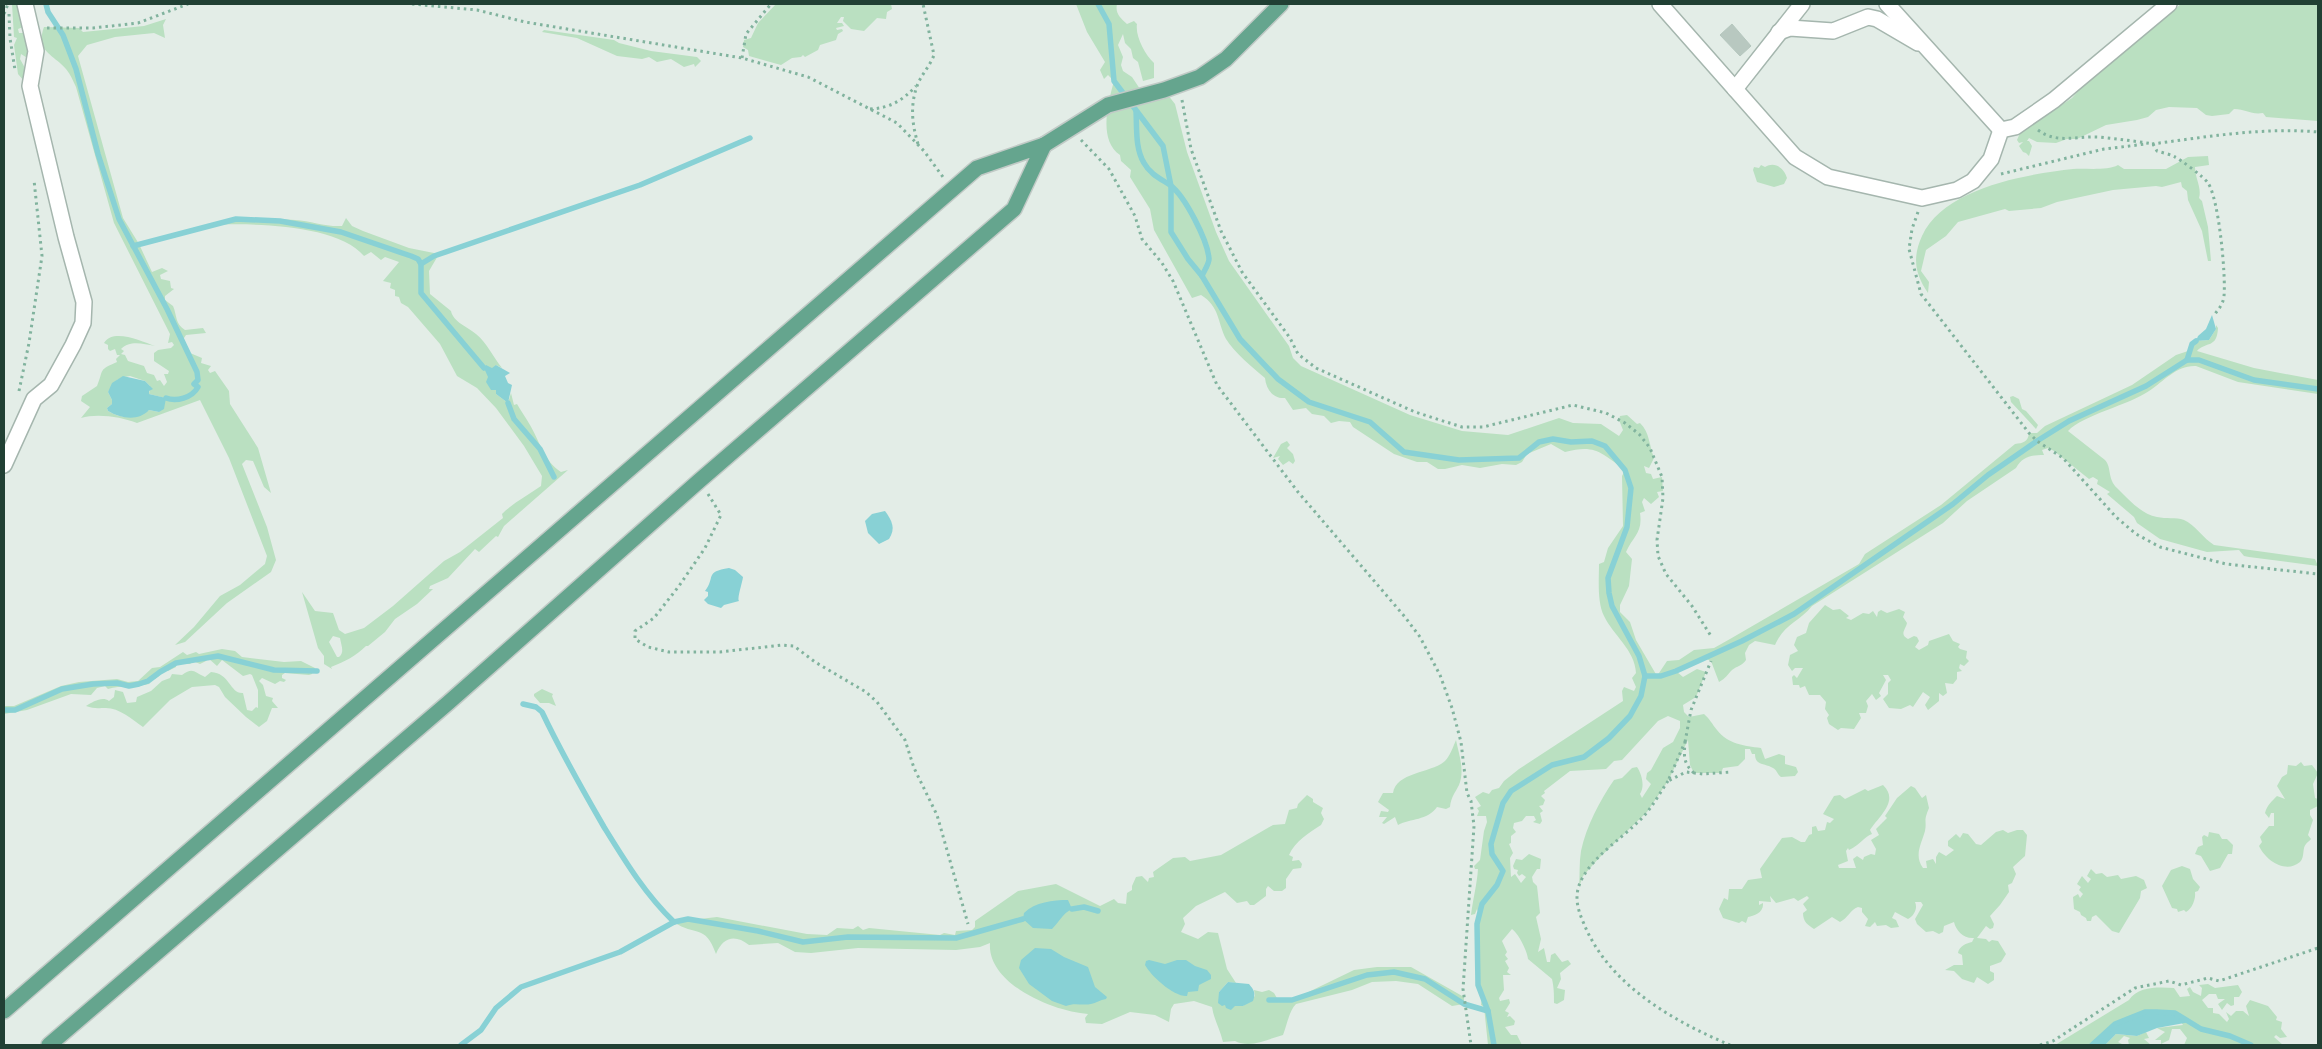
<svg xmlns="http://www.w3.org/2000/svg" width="2322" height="1049" font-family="Ubuntu,sans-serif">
	<rect width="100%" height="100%" fill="#e3ede7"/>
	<g fill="#bae0c1" fill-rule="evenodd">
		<path d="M12,4H18L25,19L22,24L23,27L18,29L19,33H24L29,49V59L21,54L20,59L25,68L29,65L24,81L18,74L14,45L17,38L14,37Z"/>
		<path d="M776,4H891L892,9L887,12L886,19L877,18L864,31L851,29L843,21L844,17H841L837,23H842L844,26L836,28L837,30L842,29L843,31L838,34L836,40L820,45L818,50L805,57L803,55L801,57L792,58L781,65L749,56L748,50L743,47L744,40L751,38L758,23Z"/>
		<path d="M1076,4H1117C1115,13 1120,18 1127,24L1134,21L1137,24C1135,36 1145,55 1154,63V78L1143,81L1138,62L1133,58L1131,49L1125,43L1123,34L1118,45L1123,57L1121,65L1123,71L1132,77L1144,95L1164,90L1175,104L1187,152L1216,232L1229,261L1289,346L1293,358L1301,366L1410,415L1462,431L1508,435L1559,418L1573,423L1601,424L1619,436L1623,430L1619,420L1620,416L1627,415L1637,424L1640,423C1650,433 1649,445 1654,458L1649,468L1644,466L1646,473L1651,474L1653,479L1662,477L1663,491L1657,492L1659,497L1651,504L1644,498L1642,502L1645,511L1640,513C1643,533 1633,536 1626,552L1632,559L1629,586L1620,605V612L1630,622L1636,640L1657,676L1667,661L1679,660L1694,650L1714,648L1730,639L1859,564L1865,554L1941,505L2015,444C2023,443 2028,442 2029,433H2037L2045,426L2132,385L2176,355L2191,350L2196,341L2209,340L2216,329V325L2218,328C2217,349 2206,341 2197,351L2254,368L2318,380V394L2238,382L2196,366C2177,365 2164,381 2149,391C2129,405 2083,415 2068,431L2105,460C2112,468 2107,478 2117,488C2128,499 2141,514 2157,517C2166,519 2176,517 2184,520C2194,524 2204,539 2214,545L2315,559L2318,566L2249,557L2244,556L2239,550L2207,552L2160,539L2137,523L2134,517L2107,494L2110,492L2097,484L2098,480L2093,477L2089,479L2054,451L2048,448L2042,450L2044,455C2031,455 2023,456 2016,468L1967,501L1943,523L1812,606C1799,622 1784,624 1775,645L1755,641L1749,645L1745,653L1746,660C1742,666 1737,666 1732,670C1727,675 1726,678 1719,682L1711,661L1704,658L1676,671L1683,677L1697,669L1706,672L1696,697L1683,705L1684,712L1689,717L1704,714C1710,719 1712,724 1717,730C1728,744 1744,746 1761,748L1765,759L1779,754L1785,756V764L1796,767L1798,772L1795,776L1781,777C1777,774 1777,770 1773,768C1765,763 1755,766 1755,754H1752L1750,749H1745V759L1738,766L1723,768L1721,773H1694L1690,765L1688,740L1668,781L1647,812L1599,858L1583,876L1579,887C1580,875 1579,863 1581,851C1586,827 1600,800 1614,780L1622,778L1632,768L1637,767C1642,774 1645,787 1640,794L1642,798L1651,784L1646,779L1647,773L1651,770L1663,748L1673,742L1680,728V721L1668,716L1658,721L1622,760L1614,761L1606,769L1570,771L1544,791L1545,793L1541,796L1545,800L1543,805L1539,806L1543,811L1540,813L1542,821L1540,824L1533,822L1536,820L1534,816H1526L1522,821L1514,823L1513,828L1516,832L1511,836V843L1509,844L1513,853L1510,858L1511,877L1515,874L1521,883L1526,877L1522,874L1519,876L1517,873L1518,870L1514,869L1513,866L1516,859L1522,860L1529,854L1541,859L1540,869H1537L1532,877L1533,882L1537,886L1540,913L1536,917L1541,939L1538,952L1544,948L1547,962H1550L1551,955L1555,953L1562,962L1568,960L1571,964L1560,973L1561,979L1557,988L1565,990L1564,1000L1557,1004L1554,1003C1554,994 1554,988 1552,979L1528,959C1527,951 1519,934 1512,929L1502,941L1507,952L1505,955L1508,959L1505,961L1509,968L1507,972L1511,975H1503L1504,990L1499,998L1500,1001L1509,999L1510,1003L1505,1011L1509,1013L1507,1017L1510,1016L1515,1021L1514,1025L1505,1027L1511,1035H1517L1522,1045H1488L1484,1007L1481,1005L1482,996L1478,985L1477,924L1479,915L1477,909L1475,914L1471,915C1473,899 1477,884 1478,869H1475L1474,866L1480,860L1484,831L1487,822L1486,816H1477L1479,811L1477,808L1481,806L1475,797L1483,792L1489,794L1492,790L1499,788L1504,781L1519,769L1623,701L1622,691L1624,687L1634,691L1636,687L1632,678L1636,673C1635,650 1613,635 1604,616C1597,602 1599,579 1599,564L1604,562L1608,548L1623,526L1622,476L1625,470C1601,453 1596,444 1565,452L1551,444L1527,454L1522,462L1516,465L1502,464L1480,468L1462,465L1445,469H1438L1427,462H1417L1394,454L1353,427L1350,422L1339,421L1331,423L1324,416L1312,414L1306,408L1293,410L1285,398C1273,399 1266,389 1265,378C1253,368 1234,352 1226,339C1217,321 1220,307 1201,295L1192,298L1154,230L1150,209L1130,177L1131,170L1121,161L1120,155C1098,140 1108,103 1114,81L1108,75L1104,79L1100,70L1105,62L1087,32Z"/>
		<path d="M2181,4H2318V121L2266,117L2263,113C2251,115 2246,109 2234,109L2229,114L2212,116L2206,115L2197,108L2169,107L2156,110L2148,117L2137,120L2106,125L2077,139H2067L2056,143L2037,142L2029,138L2027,141H2029L2032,146L2029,156L2026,153L2023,152L2019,146L2023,142L2019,143L2017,140L2023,126H2030L2072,98L2089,79Z"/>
		<path d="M166,19L163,25L165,38L154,33L115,37L87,45L78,56L123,218L139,244L152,272L162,268L168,271L160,275L161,279L170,281L171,288L174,289L165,296V300L173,306C177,315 175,324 185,330L203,328L206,333L186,335L182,341L190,353L202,358L201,363L211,366L208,370L210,373L215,371L229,391L230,404L258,448L271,493L264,487L253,461L246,460L242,464L267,527L276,560L271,572L227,603L185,642L175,645L194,627L220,596L240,585L265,564L267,556L229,458L200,400L137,423C122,417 97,413 81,418L90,407L81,401L82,396L97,386C104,369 98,370 117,362L116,359L120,355H117L115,349L110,351L108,349V345L104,343C113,328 141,341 155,346C143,344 130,340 121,349L124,351L121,354L125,355L128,361L144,366L147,373L154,375L157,381L160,380L164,386L167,382L164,374H168L169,371L154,361V353L158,350L171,348L174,345L172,342L168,343L170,334L114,223L76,87C73,81 71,75 66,69C53,54 35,52 44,27L79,28L83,32L144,26ZM130,376L145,381L150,386L149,394L165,398L159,412L149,410C136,419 121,419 108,411L107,408L112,404V400L108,392C115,381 116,378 130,376Z"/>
		<path d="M544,30L614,40L619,43L651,51L697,57L701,61L695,67L694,64L684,67L671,59L657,62L649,57L642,59L617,56L577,38L542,32Z"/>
		<path d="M2208,156L2209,165L2195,167C2195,178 2202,188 2199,198L2202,201L2208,227L2211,261H2208L2202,231L2188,200L2187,191L2182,187L2181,182L2162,187L2156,186L2113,190L2057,202L2041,208L2009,211L2005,209L1958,222L1946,236L1926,250L1921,271L1929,282L1928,293C1915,274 1912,258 1922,236C1943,188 2027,174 2073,169C2086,168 2107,171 2118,165L2124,169H2166L2188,157Z"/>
		<path d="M1761,165L1765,167C1775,161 1784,168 1787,178L1784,184L1774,187L1757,182L1753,170L1754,167L1759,168Z"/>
		<path d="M346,218L352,226L363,231L409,248L439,254L429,271L430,294L451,311C453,322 468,327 476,334C487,343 493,357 502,368L496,365V394L508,403L511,393L514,405L517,404C521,411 526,418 530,425C540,442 544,461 561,472L568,470L504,526L498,537L496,536L479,552L475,549L448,578L430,586L429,589H433L417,604L395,619L385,632L368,646H366C356,656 344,662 331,667L332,669L324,664V656L318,648L302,592L315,611L333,613L339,630L345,634L364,628L393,606L444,561L460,552L503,518L502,514C514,502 527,496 541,486L542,476L524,446L496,408L477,388L457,376L440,344L408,307L401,303L399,297L395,296V290L390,288L391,283L383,281L399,262L385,257L381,260L371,252L364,256C338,224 251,223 212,225C239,218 267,218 295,220C311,221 326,227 342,226ZM333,636L340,638C341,645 345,652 339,657H337L329,642Z"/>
		<path d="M2013,396L2019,399L2022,409L2026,411L2038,425L2036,429L2011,402L2010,397Z"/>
		<path d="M1287,441L1290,445L1287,448L1293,454L1295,461L1293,464L1289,461L1283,465L1278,459L1280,456L1273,458L1281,444Z"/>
		<path d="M1825,605L1833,610L1840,609L1849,616L1846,618L1851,620L1863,613L1869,614L1873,611L1877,617L1878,612L1881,610L1887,613L1899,609L1905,612L1903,617L1907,623C1906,629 1899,634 1908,639L1914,636L1917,637L1919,641L1915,647L1919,650L1928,645L1929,641L1949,634L1953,641L1960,644L1958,647L1960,649L1967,651L1966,658L1969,661L1964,666L1960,664L1959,668L1962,671L1957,672V679L1953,684L1945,683L1947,693L1943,696L1939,693V701L1928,710L1925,705L1930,697L1923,692L1913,707L1910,705L1901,709L1889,708L1883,699L1888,694V683L1891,680L1888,675H1883L1886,680L1879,693L1881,696L1876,700L1872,694L1866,701L1868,706L1866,713H1859L1861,718L1854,729L1841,728L1838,730L1829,724L1827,718L1829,715L1825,709L1826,702L1820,695H1809L1805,686L1800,688L1799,685H1793L1792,677L1794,675L1797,678L1803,668H1795L1792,671L1788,665L1790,655L1798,651L1794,645L1797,637L1806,633L1809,623Z"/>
		<path d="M222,649L235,651L242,657L284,662L301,661L315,668L312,674L309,675L285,673L282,675V678L286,680L284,682L280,681L275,684L262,678L259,681L263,685L266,696L273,698L272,701L278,708H272L267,721L259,727L246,717L225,697L219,687L215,685L192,687L170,700L143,727C132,719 119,708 106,708C98,708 94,709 86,706C93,702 102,696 109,701L114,697L115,690L123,692L127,703L136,702L137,697L151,691L162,681L170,678L172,674L182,675C193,667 194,672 205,677L211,672C230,673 230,694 243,693L247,710L252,711L256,707L258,708V690L252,675L250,674L243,676L222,660L217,666L208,658L206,661L200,664L193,661L190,664H176V667L168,671L165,669L160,672L159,676L155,679H152L149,684C135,687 121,685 108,689L105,686L97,688L91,695L71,694L27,710L4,714V706H14L61,686L79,682L117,679L128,682L138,681L152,668L160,667L183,652L187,655L196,652L199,654Z"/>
		<path d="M542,689L553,694L552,696L556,706L549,703H540L534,696V694Z"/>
		<path d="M1456,740C1459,755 1465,770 1459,785C1455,793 1451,797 1450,807L1446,809L1437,807C1427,821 1411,818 1398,825L1395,817L1384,824L1382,823L1387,817H1379L1381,811L1388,812L1389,810L1378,802L1383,793H1393C1396,772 1432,773 1445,761C1450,756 1453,747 1456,740Z"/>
		<path d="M2301,762L2304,766L2312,765L2318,773L2313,784L2315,798L2318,799V806L2310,810V815L2313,820L2308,835L2311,839C2310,841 2307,842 2306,844C2302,848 2305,857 2300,862C2286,874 2266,861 2259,846L2262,842L2260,837L2269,826H2274V813H2271L2269,818L2265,813C2267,805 2272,801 2277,796L2285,799L2277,786L2282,777L2287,774L2288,765L2296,766Z"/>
		<path d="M1883,785C1900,801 1878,817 1870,830L1872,834C1864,837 1860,845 1849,850L1848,848L1846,851L1848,861L1838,865L1839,868H1856L1853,859L1857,856L1863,860L1864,857L1871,854L1875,855L1876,849L1871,840L1879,835L1876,829L1887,818L1885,816L1897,798L1911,786L1915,788L1922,798L1926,795L1929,808C1923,822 1927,820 1925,831C1921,845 1914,855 1923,868H1927L1926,861L1933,859L1936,864V857L1939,852L1946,856L1954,850L1948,846V841L1956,834L1960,838L1963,833L1968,834L1976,844L1981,845L1996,832L2003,830L2008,833L2017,830H2023L2027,835L2025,856L2013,867L2016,874L2012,883L2008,885L2009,892L2000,905L1990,916L1994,924L1993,928L1990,929L1986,926L1977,938L1986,939L1989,942L1992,940L1998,941L2006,954L2001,962L1990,966V971L1994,973V980L1988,984L1977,977L1974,983L1962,979L1954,971L1945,970L1954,965H1963L1962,955L1958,953C1959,946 1967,943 1972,942L1974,938C1964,939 1956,931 1954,922L1944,926L1943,932L1939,934L1933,931L1926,932L1917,924L1915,919L1923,905L1921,902H1915C1918,908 1914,916 1908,919L1895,912L1892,918L1896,920L1899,927L1891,928L1886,925L1877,926L1875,922L1870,927L1865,926L1868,919L1862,912V908L1858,907C1850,910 1848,918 1840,922L1832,917L1814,929C1808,925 1803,922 1803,913L1807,910L1803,904L1809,898L1807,896L1798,901L1794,898L1776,903L1770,896L1771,902L1759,901V905L1763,903C1764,913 1754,916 1748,917L1746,923L1742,921L1739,923L1723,918L1719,909L1724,898L1728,900L1729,889H1742L1748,880L1762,878L1760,869L1782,838L1792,837L1801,842H1805L1809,835L1812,834V827L1816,826L1818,831L1825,830L1827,822L1830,823L1834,819L1823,814L1834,796L1840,795L1845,799L1865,789L1868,791Z"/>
		<path d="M1307,795L1313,799V802L1323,808L1321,813L1324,819L1321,825C1310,832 1295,841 1289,855L1293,857L1292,861L1299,860L1302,864L1301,868L1293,869L1286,879V888L1282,891H1274L1268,886L1266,889V896L1254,905H1250L1247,901L1237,903L1225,892L1196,906L1183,918L1185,924L1181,932L1198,939L1208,932L1218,933L1227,969L1236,983L1228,982L1219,992V998L1225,1005L1243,1006L1255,996L1254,990L1262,992L1269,990L1274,993L1278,1000H1292L1354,970L1377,967H1411L1464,997V1004L1452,1006L1418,984L1396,981L1372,982L1352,990L1296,1004C1289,1011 1287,1025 1283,1035C1267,1039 1251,1049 1235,1041L1223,1042C1220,1029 1214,1020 1212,1007L1194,1001L1174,1004L1171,1009L1169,1022L1155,1015L1130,1012L1102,1024L1086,1023L1085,1018L1088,1014C1054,1012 987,984 990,943L980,947L956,950L858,948L811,953L795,952L778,943L749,945C735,934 723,937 716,954C705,923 695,937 674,922L717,917L807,934L827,935L837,928L853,929L858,926L863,930L869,928L940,935L944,933L955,935L956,931L972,930L975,927V921L1018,891L1056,884L1100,906L1114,899L1118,903L1126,904L1127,893L1132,890V886L1136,877L1142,876L1148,882L1149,878L1154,877L1153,872L1173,858L1185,857L1190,861L1221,855L1273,825L1285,824L1289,810L1297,808L1298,804Z"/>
		<path d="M2209,832L2219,834L2222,839H2227L2233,845L2232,854H2228L2220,868L2210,871L2201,856L2195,854L2198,847L2203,845L2202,837L2204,835L2208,837Z"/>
		<path d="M2182,866L2190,869L2193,879L2200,887L2198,891L2195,892C2196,899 2192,909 2186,912L2184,910L2178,912L2177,909L2172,908L2162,886L2171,870Z"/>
		<path d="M2091,869L2096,874L2102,873L2107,877L2118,875L2121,879L2136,876L2144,880L2147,888L2141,891L2140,898L2119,933L2112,931L2096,915L2092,917L2091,921H2087L2086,918L2081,915L2080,912L2074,909L2073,897L2078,894L2080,898L2083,894L2079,890L2081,887L2077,884L2082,876L2088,883L2091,879L2087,876Z"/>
		<path d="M2208,984L2215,988L2238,985L2242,992L2239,997H2234V1005L2231,1006L2227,1003L2222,1010L2218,1004L2225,999H2218L2216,994H2209L2202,1000L2208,1008H2213V1013L2219,1014L2227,1022L2229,1019L2226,1012L2231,1016L2236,1011H2243L2249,1016L2246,1006L2250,1000L2268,1006L2277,1017L2276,1020L2282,1022L2281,1029L2287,1037L2280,1038L2276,1035L2274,1037L2283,1045H2184L2187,1038L2180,1029H2172L2169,1040L2161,1044V1040H2155L2165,1032L2157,1028L2183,1025L2175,1013C2154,1011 2134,1012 2116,1024C2107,1029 2100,1039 2092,1045H2055L2129,1000C2138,986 2159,987 2174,988L2180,997L2190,996L2187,989L2190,987L2193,992L2201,996L2202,988L2199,985Z"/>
		<path d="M2146,1032L2149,1038L2144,1039L2151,1045H2129L2128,1040L2130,1038L2124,1036L2118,1042L2124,1045H2105L2116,1034L2137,1036Z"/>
	</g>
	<g fill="#88d1d5">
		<path d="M2212,315L2216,329L2209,340L2196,341L2198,336L2206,329Z"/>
		<path d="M486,365L492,368L496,365L510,373L505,376L508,383L512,385L508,403L496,394V390H491L486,382L488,377L484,368Z"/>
		<path d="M123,376L145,381L153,389L149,391V394L166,398L164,409L159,412L149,410C138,422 120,418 108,411L107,408L112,404V400L108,392L112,383Z"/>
		<path d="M885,511C892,521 896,528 889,539L879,544L868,533L865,521L872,514Z"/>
		<path d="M729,568L735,570L743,577C742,584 737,598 739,601L724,605L721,608L708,604L704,600L708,596V592L705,591C716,577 704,572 729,568Z"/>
		<path d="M1068,900L1072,909C1062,914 1060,921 1052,929L1033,928L1023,919L1024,913C1035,902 1053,900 1068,900Z"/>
		<path d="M1035,948L1051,949L1064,957L1088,967L1095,987L1107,997L1106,999C1100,1000 1096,1003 1091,1004C1082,1006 1075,1002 1066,1006L1052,1001L1029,984L1019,968L1021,960Z"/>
		<path d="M1149,960L1165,964L1177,960H1186L1195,966L1207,970L1211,975V979L1199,985L1198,991L1188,992L1187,996C1174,997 1151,976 1145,965L1146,961Z"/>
		<path d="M1228,982L1249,984C1254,990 1256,993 1253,1001L1243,1006H1235L1231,1010L1226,1008L1225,1005L1222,1006L1218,1003L1219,992Z"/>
		<path d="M2145,1012L2175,1013L2190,1022L2157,1028L2137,1036L2116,1034L2105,1045H2092L2115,1024Z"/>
	</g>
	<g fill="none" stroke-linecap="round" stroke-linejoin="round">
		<g stroke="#88d1d5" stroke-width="5.5">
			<path d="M46,4L48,12L63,35L76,69L98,154L119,219L167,309L197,372L198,380L194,384L198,387C192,398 176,402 166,398"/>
			<path d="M1098,4L1109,24L1114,81L1163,146L1171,186V232L1188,259L1202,276L1240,339L1278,379L1309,402L1370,422L1404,452L1459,460L1519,458L1539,442L1553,439L1571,442L1592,441L1605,446L1625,470L1631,488L1627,527L1608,578L1609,593L1612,606L1639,656L1645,676L1641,696L1630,716L1609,738L1584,757L1552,765L1511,791L1503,803L1491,844L1492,854L1503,871L1497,885L1482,904L1477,924L1478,985L1488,1011L1494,1045"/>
			<path d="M1136,111C1137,128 1135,148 1144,163C1150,174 1161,179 1170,185C1185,196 1208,241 1209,259C1209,264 1204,271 1202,276"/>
			<path d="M133,246L236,219L280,221L341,232L411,256L418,259L421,264V293L484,368"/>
			<path d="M421,264L434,256L640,185L750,138"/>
			<path d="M2187,360L2192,344L2196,341"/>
			<path d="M508,403L514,419L540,449L554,477"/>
			<path d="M1645,676H1661L1676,671L1742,641L1794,614L1953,504L1988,475L2037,441L2069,421L2146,386L2187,360H2199L2254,380L2318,389"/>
			<path d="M523,704L536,707L542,712C561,752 582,789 604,827C625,861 645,894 674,922"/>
			<path d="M4,710H15L62,689L93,684L117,683L129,686L139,684L148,681L160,672L176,663L218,656L274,670L317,671"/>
			<path d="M1072,909L1084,907L1098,911"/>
			<path d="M1269,1000H1292L1367,975L1394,972L1425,979L1464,1004L1488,1011"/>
			<path d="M461,1045L481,1030L496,1008L521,987L620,952L674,922L688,919L758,931L803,942L848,937L956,938L1023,919"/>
			<path d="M2092,1045L2115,1024L2145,1012H2156L2175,1013L2201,1029L2230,1036L2251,1045"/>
		</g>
	</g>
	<path fill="#b8c8c0" stroke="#b5c7be" d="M1732,24L1751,46L1740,56L1720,35Z"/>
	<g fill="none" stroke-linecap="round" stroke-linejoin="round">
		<g stroke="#a5b6ae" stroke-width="18">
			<g id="minor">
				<path d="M1660,4L1795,157L1828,177L1922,198L1957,190L1973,181L1991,159L2001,130L2015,127L2054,100L2169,4"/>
				<path d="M1887,4L2001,130"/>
				<path d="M1779,32L1790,28L1833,31L1868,17L1877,19L1918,43"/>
				<path d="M1735,89L1802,4"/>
				<path d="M4,465L34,399L51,385L73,345L83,323L84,302L66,237L30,86L36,51L25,4"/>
			</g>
		</g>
		<g stroke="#c1cac6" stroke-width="18">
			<g id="primary">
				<path d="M1044,145L1108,105L1164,90L1200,77L1226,59L1281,4"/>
				<path d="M4,1011L977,168L1044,145L1014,209L699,481L448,703L49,1045"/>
			</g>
		</g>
		<g stroke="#81b39e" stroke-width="3" stroke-dasharray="2.5 4" stroke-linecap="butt">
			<path d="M412,4L477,10L525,22L742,58L808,77L897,123L924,151L943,177"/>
			<path d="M4,14L8,4"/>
			<path d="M9,14L10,38L15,70"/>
			<path d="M47,28H93L138,23L188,4"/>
			<path d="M742,58L746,34L771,4"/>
			<path d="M1182,100L1191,149L1221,231L1242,272L1290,338L1298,354L1316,368L1415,412L1462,427H1483L1573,405L1606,413L1625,423L1639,434L1650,448L1662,477L1663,498L1657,540L1658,556L1666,574L1692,606L1711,636"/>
			<path d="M870,109C890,108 902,101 916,86"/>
			<path d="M2038,130C2056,144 2077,136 2098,137C2117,139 2135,141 2153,144L2157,151C2163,153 2170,154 2175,157C2180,159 2205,178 2208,183C2219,199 2226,276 2224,296C2223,305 2218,310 2213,316"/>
			<path d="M1081,140L1109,169L1135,216L1142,239L1162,263L1173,281L1217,385L1298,492L1405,617L1420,637L1440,675L1452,708L1461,742L1467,793L1471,801L1474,826L1463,989L1471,1045"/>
			<path d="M918,144C912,124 910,106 917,86C921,75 930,66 934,55L923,4"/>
			<path d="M2152,144C2206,137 2264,127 2318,132"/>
			<path d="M2001,174L2104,149L2146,144"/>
			<path d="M1918,212L1912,229L1909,249L1921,294L2029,433L2037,441L2063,458L2116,517L2136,534L2160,547L2226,564L2318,574"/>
			<path d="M19,391L29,343L42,256L34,180"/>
			<path d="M708,494L721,515L705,548L679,586L654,618L635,631V639L648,647L669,652H720L782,645L794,646L815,662L866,692L877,702L905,740L914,768L937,815L968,924"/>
			<path d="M1685,742L1691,710L1711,661"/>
			<path d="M1694,773C1683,763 1684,756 1685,742L1668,781L1686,772L1703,774L1731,772"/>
			<path d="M1668,781C1659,794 1651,810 1639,821C1621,839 1595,855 1583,877C1573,894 1577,908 1584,924C1609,985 1673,1021 1730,1045"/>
			<path d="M2040,1045L2053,1041L2135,988L2169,981L2181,985L2208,978L2219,981L2318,948"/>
		</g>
		<use href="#minor" stroke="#fff" stroke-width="15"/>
		<use href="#primary" stroke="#65a58e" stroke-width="15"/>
	</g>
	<rect width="2322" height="1049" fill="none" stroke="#214034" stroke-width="10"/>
</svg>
